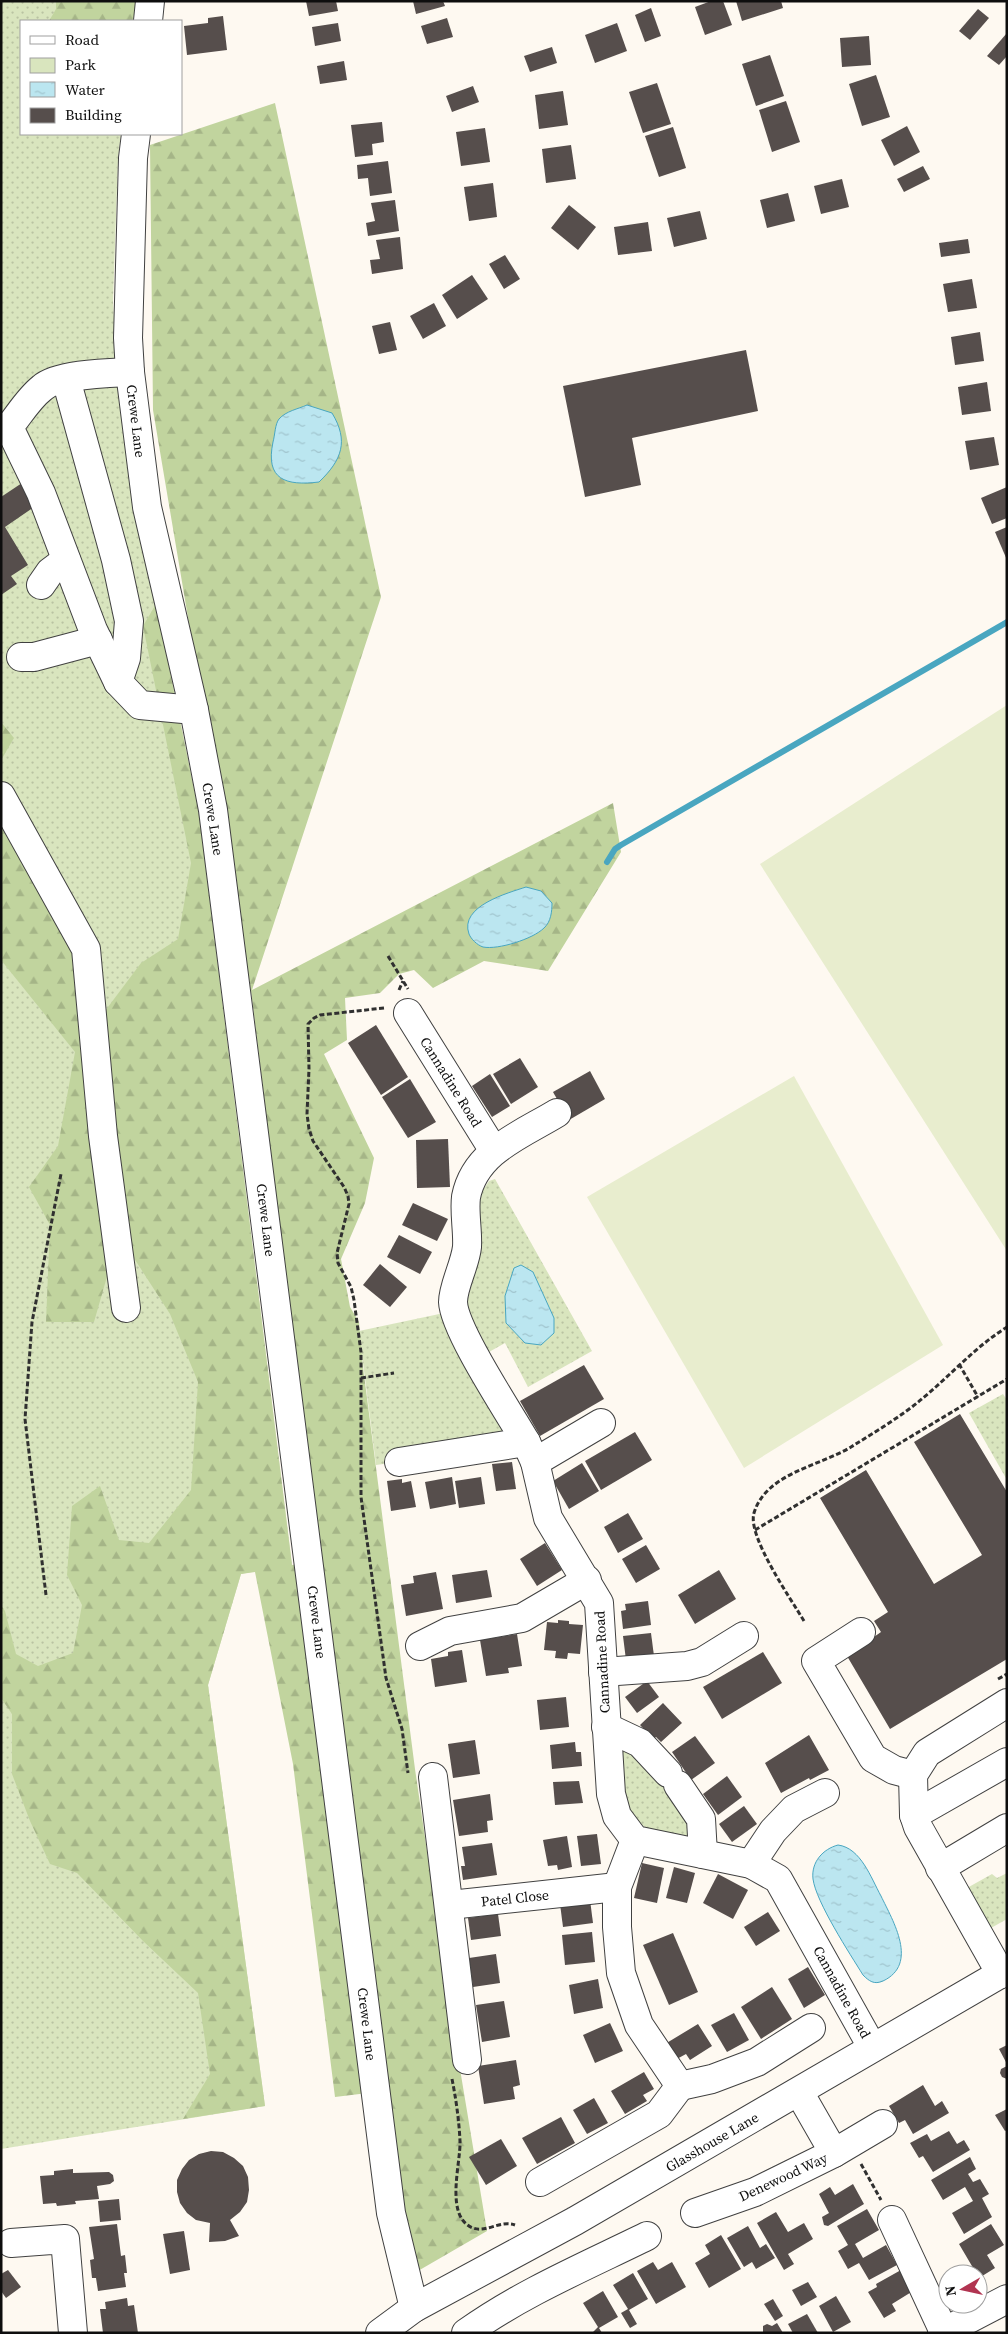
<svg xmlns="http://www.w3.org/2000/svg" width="1008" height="2334" font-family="'Source Serif 4',serif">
	<defs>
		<pattern id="green-dots" width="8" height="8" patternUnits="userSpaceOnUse" patternTransform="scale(1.25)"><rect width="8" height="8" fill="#d9e5be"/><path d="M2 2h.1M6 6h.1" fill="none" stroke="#b9c3a2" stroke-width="1.8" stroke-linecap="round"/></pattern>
		<pattern id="forest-firs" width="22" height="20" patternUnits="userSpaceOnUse" patternTransform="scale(1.25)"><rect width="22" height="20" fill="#c1d49e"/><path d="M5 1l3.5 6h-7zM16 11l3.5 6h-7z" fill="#a5b587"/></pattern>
		<pattern id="water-ripples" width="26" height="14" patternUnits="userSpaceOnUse" patternTransform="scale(1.25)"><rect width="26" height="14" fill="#bbe6f0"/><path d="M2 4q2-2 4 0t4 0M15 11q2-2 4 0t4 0" fill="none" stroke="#a0c4cd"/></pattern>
	</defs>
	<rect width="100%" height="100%" fill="#fef9f1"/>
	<g fill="url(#green-dots)">
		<path d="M1,1H136L133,21H21V134H121L118,159L113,302L118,384L161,625L199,814L292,1565L241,1574L208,1685L265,2106L1,2149Z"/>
		<path d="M495,1179L592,1351L528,1387L505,1343L489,1352L470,1318L466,1306L480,1253L478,1205L481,1193L489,1181Z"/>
		<path d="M444,1313L513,1446L376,1465L359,1331Z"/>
		<path d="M1003,1394L1007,1400V1480L969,1413Z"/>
		<path d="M619,1746C662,1763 678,1804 698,1843C683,1839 666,1838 652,1831C620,1816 622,1776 619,1746Z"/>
		<path d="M1007,1873V1919L991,1928L967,1888L992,1874L997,1878Z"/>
	</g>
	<g fill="url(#forest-firs)">
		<path d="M56,1H136L133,21H49L56,9Z"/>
		<path d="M275,103L381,597L252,990L613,803L621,852L548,971L484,961L433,988L414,970L399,974L380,993L345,998L347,1040L324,1054L374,1158L365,1203L341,1259L350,1307L359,1322L363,1367L415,1769L450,2009L487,2231L411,2275L376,2092L335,2097L293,1764L255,1572L241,1574L208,1685L265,2106L183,2119L210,2074L198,1993L143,1941L77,1873L50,1864L30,1821L12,1774V1714L1,1698V1605L5,1611L16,1654L38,1666L73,1653L82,1605L67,1575L72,1506L100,1486L119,1540L149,1543L191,1490L198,1382L170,1314L119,1235L94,1322H46L50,1225L29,1187L58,1146L75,1052L1,960V817L105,1011L141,963L178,939L191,863L143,626L156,604L199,814L292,1565L309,1562L290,1308L251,991L153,410L150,145Z"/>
		<path d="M1,722L14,738L1,760Z"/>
	</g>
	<g fill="#e8edce">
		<path d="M1007,705V1251L760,864Z"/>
		<path d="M794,1076L943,1345L744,1468L587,1197Z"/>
	</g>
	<g fill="url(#water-ripples)" stroke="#49a6c0">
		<path d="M307,405L332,413C349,441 342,460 319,482C286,486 265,480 273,442C275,435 275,424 279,419C286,411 298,409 307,405Z"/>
		<path d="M526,887L541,891L552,903C552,911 551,922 544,928C533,939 498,950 483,947C477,945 471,939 469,934C459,906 508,893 526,887Z"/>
		<path d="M521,1265L533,1272L554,1318V1333L541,1345L525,1343L506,1323L505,1296L514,1268Z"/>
		<path d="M838,1845C861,1848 871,1878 881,1896C893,1921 919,1964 883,1981C874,1985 869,1981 863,1975C850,1954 816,1902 813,1879C811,1862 823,1849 838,1845Z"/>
	</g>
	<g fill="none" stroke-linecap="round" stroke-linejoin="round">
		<path stroke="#49a6c0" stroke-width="6" d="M607,862L615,849L621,845L1007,622"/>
	</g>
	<g fill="#564e4c">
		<path d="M306,1H336L338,11L309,16Z"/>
		<path d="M413,1H443L445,6L416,14Z"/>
		<path d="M711,1H723L732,25L705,35L695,7Z"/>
		<path d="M736,1H781L783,8L742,21Z"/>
		<path d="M651,8L661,36L645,42L635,15Z"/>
		<path d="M978,9L989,18L970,40L959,31Z"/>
		<path d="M223,16L227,50L187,55L184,26L208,23V18Z"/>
		<path d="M447,18L453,37L427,44L421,26Z"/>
		<path d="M338,23L341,41L315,46L312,27Z"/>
		<path d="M617,23L627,51L595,63L585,35Z"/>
		<path d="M1007,33V56L999,65L987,56Z"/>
		<path d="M869,36L871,65L842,67L840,38Z"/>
		<path d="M552,47L557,63L530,72L524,56Z"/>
		<path d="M770,55L784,96L756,106L742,64Z"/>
		<path d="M344,61L347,80L320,84L317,66Z"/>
		<path d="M876,75L890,117L862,126L849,84Z"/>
		<path d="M657,83L671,124L643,133L629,92Z"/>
		<path d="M473,86L479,102L452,112L446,96Z"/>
		<path d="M563,91L568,125L539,129L535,95Z"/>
		<path d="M786,101L800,142L772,152L759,110Z"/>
		<path d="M382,122L384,142L372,144L373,155L355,157L351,125Z"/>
		<path d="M907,126L920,152L894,166L881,140Z"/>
		<path d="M673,127L686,168L659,177L645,136Z"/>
		<path d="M485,128L490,162L461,166L456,132Z"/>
		<path d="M571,145L576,179L546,183L542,149Z"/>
		<path d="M388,161L392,193L370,196L368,178L358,179L357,165Z"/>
		<path d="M923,166L930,179L904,192L897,179Z"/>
		<path d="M842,179L849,207L821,214L814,186Z"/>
		<path d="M493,183L497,217L469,221L464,187Z"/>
		<path d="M788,193L795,221L767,228L760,200Z"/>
		<path d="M395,200L399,231L368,236L366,223L375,221L371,203Z"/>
		<path d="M569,205L596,227L578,250L551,228Z"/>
		<path d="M700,211L707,239L674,247L667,218Z"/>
		<path d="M648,222L652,251L618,255L614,227Z"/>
		<path d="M400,237L403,269L372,274L370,260L380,259L376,240Z"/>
		<path d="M968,239L970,253L941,257L939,243Z"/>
		<path d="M505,255L520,279L504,289L489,264Z"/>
		<path d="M472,275L488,299L457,319L442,295Z"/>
		<path d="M972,279L977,308L948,312L943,284Z"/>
		<path d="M434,303L446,326L423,339L410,316Z"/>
		<path d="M390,322L397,350L379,354L372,326Z"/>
		<path d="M980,332L984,361L955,365L951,337Z"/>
		<path d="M746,350L758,411L632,438L641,485L585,497L563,386Z"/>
		<path d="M987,382L991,411L962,415L958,387Z"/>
		<path d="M994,437L999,465L970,470L965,441Z"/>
		<path d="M25,481L37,505L5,527L28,565L11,576L17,584L1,595V497Z"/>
		<path d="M1007,487V518L992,524L981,498Z"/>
		<path d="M1007,527V560L995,532Z"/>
		<path d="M376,1025L408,1077L381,1095L348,1043Z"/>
		<path d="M520,1058L538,1087L511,1104L493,1074Z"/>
		<path d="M590,1071L605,1099L569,1120L553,1092Z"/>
		<path d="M490,1074L510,1106L492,1117L472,1086Z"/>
		<path d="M410,1079L436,1122L408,1138L382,1097Z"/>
		<path d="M448,1139L450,1187L417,1188L416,1140Z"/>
		<path d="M413,1203L448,1219L437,1241L402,1225Z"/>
		<path d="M399,1235L432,1252L420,1274L387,1257Z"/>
		<path d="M380,1264L407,1287L390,1307L363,1285Z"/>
		<path d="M584,1365L604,1399L540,1436L520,1401Z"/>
		<path d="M960,1414L1007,1492V1659L890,1729L847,1656L881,1632L874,1621L888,1612L820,1498L866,1470L934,1584L982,1555L914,1442Z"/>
		<path d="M635,1432L652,1460L601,1490L585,1461Z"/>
		<path d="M512,1462L516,1489L496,1491L492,1464Z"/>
		<path d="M582,1463L599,1491L569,1509L553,1481Z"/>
		<path d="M452,1477L456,1504L430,1509L425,1482Z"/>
		<path d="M481,1477L485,1504L459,1508L455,1481Z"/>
		<path d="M402,1479V1483L411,1481L416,1507L391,1511L387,1481Z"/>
		<path d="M628,1513L643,1539L618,1553L604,1527Z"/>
		<path d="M545,1543L562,1570L537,1586L520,1559Z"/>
		<path d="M646,1545L660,1569L636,1583L622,1559Z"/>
		<path d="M487,1570L492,1597L456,1603L452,1575Z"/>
		<path d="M719,1570L736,1599L695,1624L678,1595Z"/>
		<path d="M436,1572L443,1609L406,1616L401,1585L414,1583L413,1576Z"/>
		<path d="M648,1601L651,1625L623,1629L621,1611L626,1610L625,1604Z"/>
		<path d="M558,1620L569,1621V1624L583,1625L580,1654L568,1653L567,1659L555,1658L556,1651L544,1650L547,1622L558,1623Z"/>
		<path d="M651,1633L654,1656L626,1660L623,1636Z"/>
		<path d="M517,1634L522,1666L508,1668L509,1673L486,1676L480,1640Z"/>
		<path d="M462,1650L467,1682L435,1687L431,1659L448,1656V1652Z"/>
		<path d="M763,1652L782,1683L722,1719L703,1687Z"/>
		<path d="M647,1681L659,1697L637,1713L625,1697Z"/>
		<path d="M566,1697L569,1727L540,1730L537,1700Z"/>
		<path d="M663,1703L682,1723L661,1742L656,1737L653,1739L640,1725Z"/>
		<path d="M809,1735L829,1770L810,1780L809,1778L781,1793L765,1763Z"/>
		<path d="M695,1736L715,1763L691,1780L672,1752Z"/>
		<path d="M475,1740L480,1774L453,1778L448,1744Z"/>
		<path d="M575,1742L576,1752H581L582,1766L552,1769L550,1745Z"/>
		<path d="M727,1776L742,1797L718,1815L703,1794Z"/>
		<path d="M579,1781L583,1803L555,1805L553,1782Z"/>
		<path d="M490,1794L493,1820L487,1821L488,1832L459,1836L453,1800Z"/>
		<path d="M744,1806L757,1824L732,1842L719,1824Z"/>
		<path d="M597,1834L601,1864L581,1866L577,1836Z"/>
		<path d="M567,1836L572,1867L558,1870L557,1865L548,1866L543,1840Z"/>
		<path d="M492,1843L497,1875L463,1880L461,1866H465L462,1847Z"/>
		<path d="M642,1863L664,1868L657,1903L634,1898Z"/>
		<path d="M674,1867L695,1873L687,1903L666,1898Z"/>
		<path d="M718,1874L748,1890L733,1919L703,1903Z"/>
		<path d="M590,1900L593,1923L563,1927L560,1904Z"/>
		<path d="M768,1912L780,1931L756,1946L744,1927Z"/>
		<path d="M498,1914L501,1936L471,1940L468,1918Z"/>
		<path d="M592,1932L595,1962L565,1965L562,1935Z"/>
		<path d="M673,1933L698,1992L669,2005L643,1945Z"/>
		<path d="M496,1954L500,1983L473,1987L469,1958Z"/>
		<path d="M808,1967L825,1995L804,2008L788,1979Z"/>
		<path d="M598,1979L603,2008L574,2014L569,1985Z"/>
		<path d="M772,1987L792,2019L761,2039L741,2007Z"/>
		<path d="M504,2001L510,2037L482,2042L476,2005Z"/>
		<path d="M734,2013L749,2040L727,2052L711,2025Z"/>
		<path d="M610,2023L623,2051L595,2063L583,2035Z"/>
		<path d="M698,2024L712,2046L690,2060L686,2054L675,2060L665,2044Z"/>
		<path d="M1007,2045V2064L999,2049Z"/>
		<path d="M516,2060L520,2085L513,2087L515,2099L484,2104L478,2066Z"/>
		<path d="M1007,2066V2079L1002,2077L1000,2073L1001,2069Z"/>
		<path d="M644,2072L654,2089L643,2095L647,2101L625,2114L611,2091Z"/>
		<path d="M923,2085L935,2106L942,2101L949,2113L913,2134L905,2120L899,2123L889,2106Z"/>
		<path d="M594,2098L608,2123L587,2134L573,2110Z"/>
		<path d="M1007,2109V2130L1005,2131L995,2115Z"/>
		<path d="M561,2117L575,2143L537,2164L522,2138Z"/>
		<path d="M949,2131L957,2144L964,2140L970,2150L933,2172L923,2156L919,2158L910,2143L927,2134L931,2141Z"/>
		<path d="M501,2139L517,2166L486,2185L469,2157Z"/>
		<path d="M211,2151L223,2152L234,2158L243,2166L248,2177L249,2190L247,2202L240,2212L230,2220L239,2236L225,2241L209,2242L210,2223L196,2220L187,2213L180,2203L177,2192V2180L182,2169L189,2160L199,2154Z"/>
		<path d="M970,2157L976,2169L968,2174L973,2182L980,2179L989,2194L982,2198L992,2217L964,2234L952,2213L973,2201L965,2187L943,2200L931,2180Z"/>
		<path d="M73,2169V2173L109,2172L113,2175L114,2181L110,2184L97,2186L99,2199L75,2201L76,2204L57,2206L56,2203L43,2204L40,2176L54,2175V2171Z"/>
		<path d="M853,2184L864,2204L828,2226L824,2225L822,2217L829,2213L819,2194L830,2187L835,2195Z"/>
		<path d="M119,2199L121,2220L100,2222L98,2201Z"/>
		<path d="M867,2209L879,2230L855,2244L863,2258L886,2245L897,2265L869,2280L859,2263L848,2269L838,2251L848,2245L837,2226Z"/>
		<path d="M776,2212L788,2232L804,2223L813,2239L788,2254L794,2264L784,2270L757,2223Z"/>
		<path d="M117,2224L121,2256L125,2255L127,2273H124L126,2287L98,2291L96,2278H92L90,2260L94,2259L89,2227Z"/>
		<path d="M991,2224L1004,2245L987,2255L995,2268L979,2278L959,2244Z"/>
		<path d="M748,2226L760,2248L766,2244L775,2258L756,2269L752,2262L744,2267L727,2238Z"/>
		<path d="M184,2231L190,2270L170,2274L163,2234Z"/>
		<path d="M721,2235L741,2269L709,2288L695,2263L710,2254L705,2245Z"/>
		<path d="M653,2262L658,2270L672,2262L686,2287L656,2304L637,2271Z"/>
		<path d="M8,2270L21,2287L6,2298L1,2291V2274Z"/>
		<path d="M901,2270L913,2291L892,2304L896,2311L884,2318L868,2292L877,2287L876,2284Z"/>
		<path d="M633,2273L648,2299L629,2310L637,2324L630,2328L621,2313L628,2309L613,2285Z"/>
		<path d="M808,2282L817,2297L801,2306L792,2290Z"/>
		<path d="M603,2291L618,2317L599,2328L602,2333H592L598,2327L583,2303Z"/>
		<path d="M836,2296L851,2322L833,2332L819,2306Z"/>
		<path d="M127,2298L128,2306L134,2305L138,2333H103L100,2309H106L105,2302Z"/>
		<path d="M773,2299L783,2316L775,2321L764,2304Z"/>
		<path d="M807,2314L818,2333H793L788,2324Z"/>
		<path d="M777,2323L783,2333H763V2326L767,2324L772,2326Z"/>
	</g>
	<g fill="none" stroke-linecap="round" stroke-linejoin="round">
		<g stroke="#414141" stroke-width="30">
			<g id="minor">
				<path d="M148,21L150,1"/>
				<path d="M136,134L133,158L128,338L130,372L147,507L194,710L213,810L391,2213L414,2308"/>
				<path d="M130,372C109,373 57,374 42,388C29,398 19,415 9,427L41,493L93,630L118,682L140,705L194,710"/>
				<path d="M66,379L116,560L129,621L126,658L118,682"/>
				<path d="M41,585L50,572L66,560"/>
				<path d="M21,657H34L98,640"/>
				<path d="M1,796L86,949L103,1136L126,1308"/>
				<path d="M408,1013L494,1151"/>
				<path d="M557,1113C521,1135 475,1151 466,1197C464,1213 468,1231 467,1247C465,1265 453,1286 453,1302C454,1330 510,1414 526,1442L535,1462L548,1518L599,1603L611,1794L617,1816L635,1840L751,1864L778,1879L872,2047"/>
				<path d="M399,1462L526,1442"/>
				<path d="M535,1462L601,1423"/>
				<path d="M861,1632L816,1661L873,1758L894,1770L913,1775"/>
				<path d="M420,1646L450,1631L522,1618L587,1580"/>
				<path d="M603,1672L687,1666L702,1662L744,1636"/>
				<path d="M606,1727L640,1743L668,1773"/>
				<path d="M433,1777L467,2060"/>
				<path d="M678,1785L701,1819L703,1854"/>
				<path d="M914,1815L1007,1762"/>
				<path d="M751,1864L773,1831L794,1809L825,1793"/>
				<path d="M940,1868L1007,1828"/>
				<path d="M450,1905L617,1887"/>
				<path d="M1001,1974L918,1827L914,1815L913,1775L927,1753L1007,1703"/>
				<path d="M680,2086L712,2079L757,2062L811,2028"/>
				<path d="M834,2153L883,2124"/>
				<path d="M540,2182L659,2114L680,2086L639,2025L621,1973L617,1927V1887L635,1840"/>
				<path d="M695,2213L755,2192L834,2153L799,2092"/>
				<path d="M892,2220L944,2332"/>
				<path d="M11,2243L65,2239L73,2333"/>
				<path d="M380,2333L414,2308L575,2221L1007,1970"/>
				<path d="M466,2333C522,2293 586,2266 647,2236"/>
				<path d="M942,2333L1007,2299"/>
			</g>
		</g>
		<g stroke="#303030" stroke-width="3" stroke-dasharray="5 2.5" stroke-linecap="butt">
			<path d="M388,956L408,989"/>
			<path d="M399,990L403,981"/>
			<path d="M384,1008L320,1015L314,1018L308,1024L309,1069L307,1114L309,1129L313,1141L344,1187L348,1196L349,1204L337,1253L338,1263L351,1287L354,1300L361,1352V1497L386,1678L402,1729L408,1773"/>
			<path d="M959,1364L978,1397"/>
			<path d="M361,1378L394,1373"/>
			<path d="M755,1530L1007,1379"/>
			<path d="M46,1595L25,1419L32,1322L61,1174"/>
			<path d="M804,1621C791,1599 747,1536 754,1513C766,1473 820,1466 851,1447C875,1432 902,1416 923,1398C952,1374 975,1347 1007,1327"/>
			<path d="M998,1679L1007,1674"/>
			<path d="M452,2079C456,2099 459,2120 460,2141C461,2163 444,2217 473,2228C486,2233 500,2220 515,2225"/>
			<path d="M861,2164L881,2200"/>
		</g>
		<use href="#minor" stroke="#fff" stroke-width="28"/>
	</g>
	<g text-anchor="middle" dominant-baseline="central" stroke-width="5" stroke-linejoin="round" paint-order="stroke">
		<g font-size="14" fill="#0e0e0e" stroke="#fff">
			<text transform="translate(136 421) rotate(83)">Crewe Lane</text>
			<text transform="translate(213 819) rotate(81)">Crewe Lane</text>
			<text transform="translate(451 1082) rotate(58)">Cannadine Road</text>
			<text transform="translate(266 1220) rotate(83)">Crewe Lane</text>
			<text transform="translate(317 1622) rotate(83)">Crewe Lane</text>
			<text transform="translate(602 1662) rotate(-93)">Cannadine Road</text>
			<text transform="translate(515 1898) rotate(-6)">Patel Close</text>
			<text transform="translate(842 1992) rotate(61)">Cannadine Road</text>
			<text transform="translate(367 2024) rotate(83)">Crewe Lane</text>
			<text transform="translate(712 2142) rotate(-30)">Glasshouse Lane</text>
			<text transform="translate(783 2177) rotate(-25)">Denewood Way</text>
		</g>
	</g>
	<rect width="1008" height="2334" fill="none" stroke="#0e0e0e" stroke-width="5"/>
	<rect x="20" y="20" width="162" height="115" fill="#ffffff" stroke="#9f9f9f"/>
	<rect x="30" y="36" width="25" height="8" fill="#ffffff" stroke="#9f9f9f"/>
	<text x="65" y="45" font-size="15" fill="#0e0e0e">Road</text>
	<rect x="30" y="58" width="25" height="15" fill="#d9e5be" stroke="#9f9f9f"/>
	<text x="65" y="70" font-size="15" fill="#0e0e0e">Park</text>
	<rect x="30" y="82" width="25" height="15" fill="url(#water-ripples)" stroke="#9f9f9f"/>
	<text x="65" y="95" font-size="15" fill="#0e0e0e">Water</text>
	<rect x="30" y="108" width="25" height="15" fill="#564e4c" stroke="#9f9f9f"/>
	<text x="65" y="120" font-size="15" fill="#0e0e0e">Building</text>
	<g transform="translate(963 2289) rotate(261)"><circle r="24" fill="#ffffff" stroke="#9f9f9f"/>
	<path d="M0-4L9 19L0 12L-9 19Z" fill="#b13451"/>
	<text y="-8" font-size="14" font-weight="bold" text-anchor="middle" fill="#0e0e0e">N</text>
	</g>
</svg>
